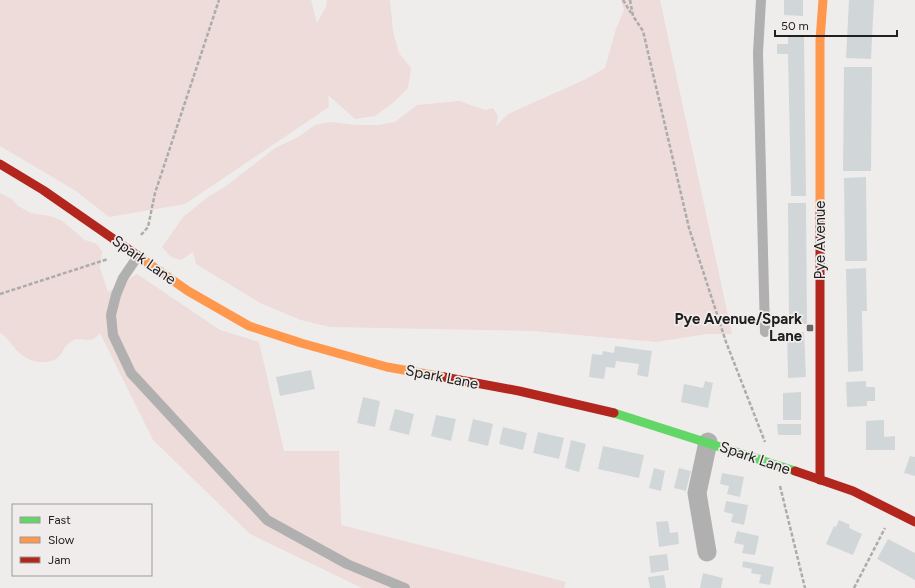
<svg xmlns="http://www.w3.org/2000/svg" width="915" height="588" font-family="Figtree,sans-serif">
	<rect width="100%" height="100%" fill="#efedec"/>
	<g fill="#eddcd9">
		<path d="M0,0H311L317,23L326,7L327,0H390L393,31L399,53L411,68L408,88L394,102L375,116L355,119L328,95L329,107L185,204L109,217L76,191L0,146Z"/>
		<path d="M621,0H660L732,334H707L656,342L533,331L330,327L301,320L260,303L196,264L193,252L181,260L171,257L162,247L183,217L208,197L226,186L275,148L298,137L315,125L330,122L357,125H378L395,122L417,105L459,101L485,110L493,108L498,116L496,126L508,114L586,79L605,68L616,29L624,10Z"/>
		<path d="M0,193L12,199L18,206L31,213L50,216L61,220L85,240L97,244L102,251L100,268L108,292L137,274L220,330L259,342L284,451H339L341,525L566,582L564,588H362L250,534L153,440L100,333C98,335 95,338 93,339C86,342 78,337 72,341C64,345 63,354 56,359C39,367 23,359 13,346C8,340 6,336 0,333Z"/>
	</g>
	<g fill="#d1d7d9">
		<path d="M784,0H803V16L784,15Z"/>
		<path d="M849,0H874L871,59L846,58Z"/>
		<path d="M788,35H804L806,196H791L788,54H777V44H788Z"/>
		<path d="M844,67H872L871,171H843Z"/>
		<path d="M866,177L867,261H845L844,178Z"/>
		<path d="M788,203H806L807,324H789Z"/>
		<path d="M866,268L867,311H862L863,371L848,372L846,269Z"/>
		<path d="M787,332H804L806,377L788,378Z"/>
		<path d="M615,346L652,351L648,377L637,375L639,364L616,361L615,368L606,367L604,379L589,377L592,354L602,355L603,351L614,353Z"/>
		<path d="M311,370L315,389L280,396L276,377Z"/>
		<path d="M705,381L713,383L708,408L681,402L684,384L703,388Z"/>
		<path d="M866,381V387H875V401H867V406L847,407L846,382Z"/>
		<path d="M801,392V420H783V393Z"/>
		<path d="M363,397L380,401L375,427L357,423Z"/>
		<path d="M395,409L414,414L409,435L389,430Z"/>
		<path d="M436,415L456,419L451,441L431,436Z"/>
		<path d="M473,419L493,424L488,446L468,441Z"/>
		<path d="M884,420V437L895,436V450H866V421Z"/>
		<path d="M777,424H801V435H778Z"/>
		<path d="M503,427L527,433L523,450L499,444Z"/>
		<path d="M538,432L564,438L559,459L533,453Z"/>
		<path d="M571,440L586,444L579,472L565,468Z"/>
		<path d="M603,446L644,455L639,478L598,469Z"/>
		<path d="M910,456L915,457V476L904,473Z"/>
		<path d="M654,468L665,471L661,491L649,488Z"/>
		<path d="M679,468L691,471L686,491L674,488Z"/>
		<path d="M722,473L744,477L740,497L727,494L729,486L720,484Z"/>
		<path d="M726,501L748,505L744,525L731,522L733,514L724,512Z"/>
		<path d="M839,520L850,525L849,528L862,534L853,555L826,544L834,526L836,527Z"/>
		<path d="M668,521L670,533L678,532L679,544L659,547L656,522Z"/>
		<path d="M737,531L759,536L755,555L742,553L744,545L734,543Z"/>
		<path d="M888,539L915,553V580L877,559Z"/>
		<path d="M667,554L669,570L651,573L649,556Z"/>
		<path d="M743,561L774,567L770,585L759,583L761,575L751,573L752,569L742,567Z"/>
		<path d="M703,573L723,578L721,588H700Z"/>
		<path d="M664,575L666,588H650L648,577Z"/>
	</g>
	<g fill="none" stroke-linecap="round" stroke-linejoin="round">
		<g stroke="#adacab" stroke-width="2.5" stroke-dasharray="4 2" stroke-linecap="butt">
			<path d="M623,0L631,13"/>
			<path d="M630,0L633,16L643,31L689,228L726,342L765,442"/>
			<path d="M141,235L148,227L155,193L219,0"/>
			<path d="M0,294L108,259"/>
			<path d="M780,486L805,588"/>
			<path d="M854,588L885,528"/>
		</g>
		<g stroke="#b0b0b0" stroke-width="10">
			<path d="M761,0L758,53L765,332"/>
			<path d="M138,256L123,278L116,295L111,315L113,335L131,373L267,520L347,564L405,588"/>
		</g>
		<path stroke="#b0b0b0" stroke-width="19" d="M707,552L697,493L708,442"/>
		<path stroke="#63d668" stroke-width="9" d="M614,413L795,471"/>
		<g stroke="#ff974d" stroke-width="9">
			<path d="M820,213V40L823,0"/>
			<path d="M138,256L188,291L249,326L301,343L387,367L444,377"/>
		</g>
		<g stroke="#b3261e" stroke-width="9">
			<path d="M0,164L43,190L138,256"/>
			<path d="M820,213V480"/>
			<path d="M444,377L519,391L614,413"/>
			<path d="M795,471L853,491L915,522"/>
		</g>
	</g>
	<rect fill="#696867" stroke="#f0eceb" stroke-width="1.5" x="806" y="324" width="8" height="8" rx="2"/>
	<g text-anchor="middle" dominant-baseline="central" stroke-width="3.5" stroke-linejoin="round" paint-order="stroke">
		<g font-size="15" fill="#212020" stroke="#f0eceb">
			<text transform="translate(820 240) rotate(-90)">Pye Avenue</text>
			<text transform="translate(144 260) rotate(35)">Spark Lane</text>
			<text transform="translate(442 377) rotate(11)">Spark Lane</text>
			<text transform="translate(755 458) rotate(19)">Spark Lane</text>
		</g>
		<g font-size="15" font-weight="bold" fill="#212020" stroke="#f0eceb" text-anchor="end">
			<text x="802" y="319">Pye Avenue/Spark<tspan x="802" dy="17">Lane</tspan></text>
		</g>
	</g>
	<rect x="12" y="504" width="140" height="72" fill="#f0eceb" stroke="#9d9a9a"/>
	<rect x="20" y="517" width="20" height="6" fill="#63d668" stroke="#9d9a9a"/>
	<text x="48" y="524" font-size="12" fill="#212020">Fast</text>
	<rect x="20" y="537" width="20" height="6" fill="#ff974d" stroke="#9d9a9a"/>
	<text x="48" y="544" font-size="12" fill="#212020">Slow</text>
	<rect x="20" y="557" width="20" height="6" fill="#b3261e" stroke="#9d9a9a"/>
	<text x="48" y="564" font-size="12" fill="#212020">Jam</text>
	<path d="M775 30v6h122v-6" fill="none" stroke="#212020" stroke-width="2"/>
	<text x="781" y="30" font-size="12" fill="#212020" stroke="#f0eceb" stroke-width="3" paint-order="stroke">50 m</text>
</svg>
